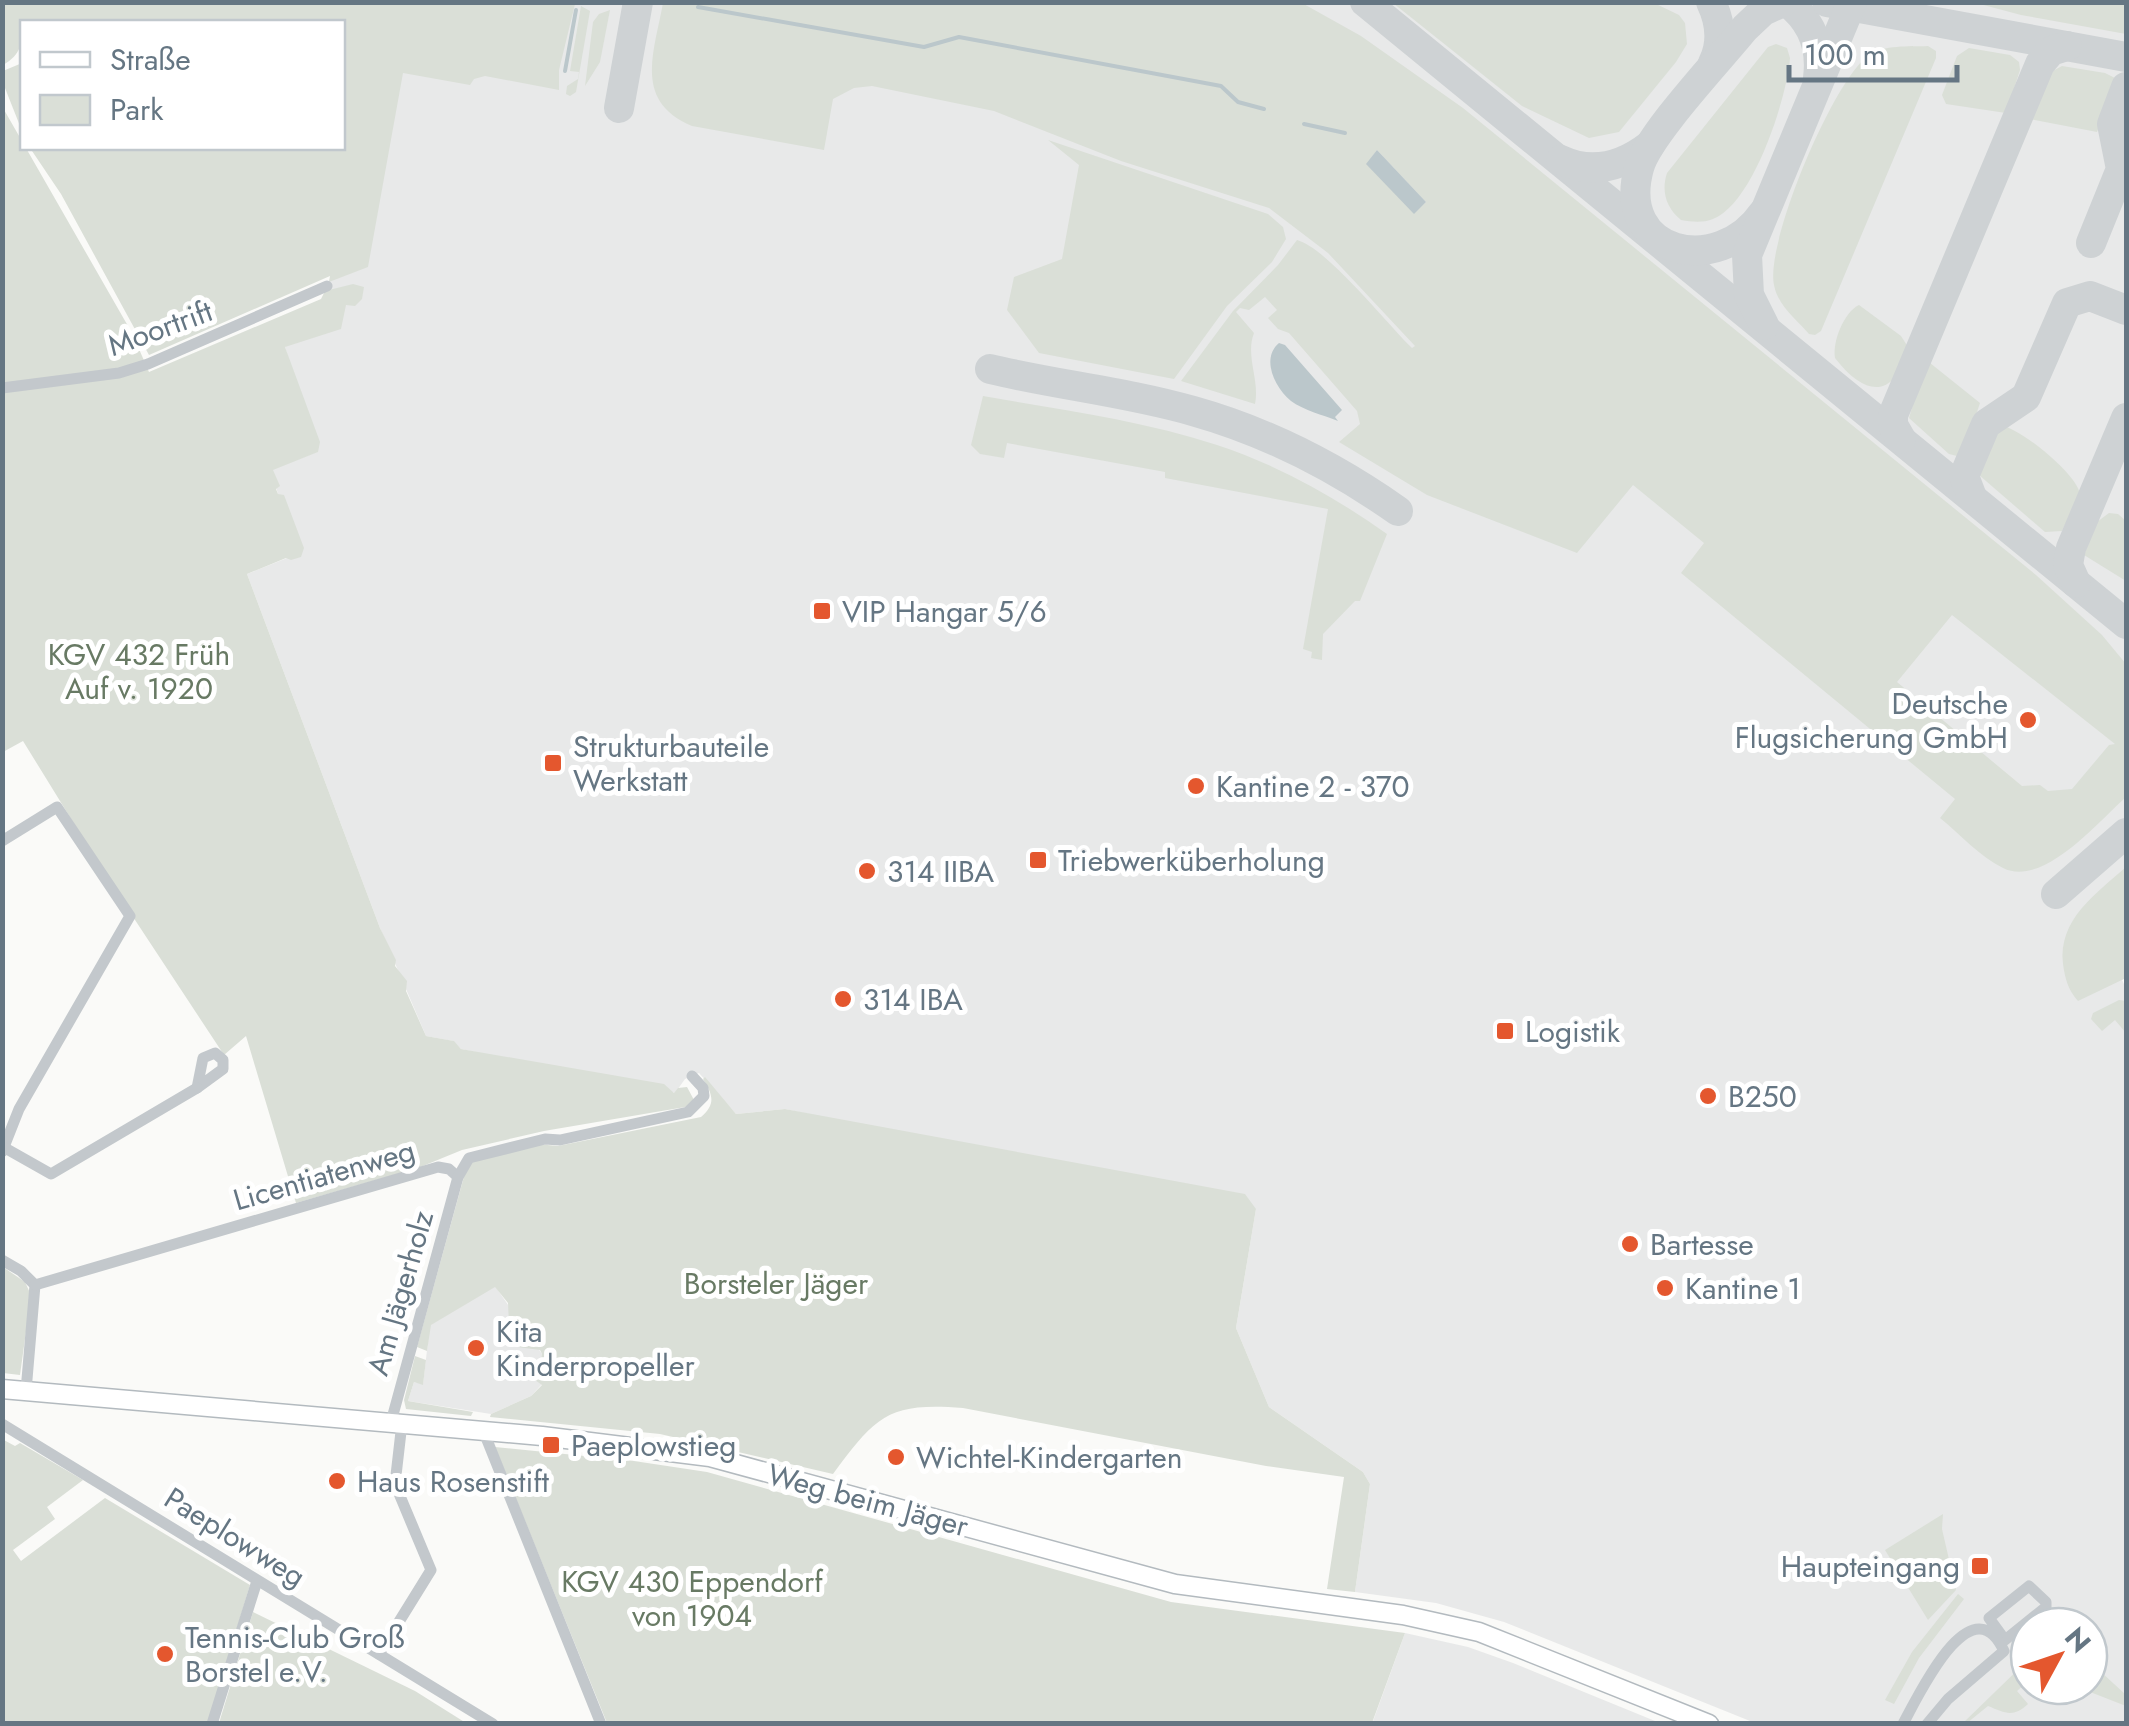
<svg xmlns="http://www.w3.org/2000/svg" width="2129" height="1726" font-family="Jost,sans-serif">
	<rect width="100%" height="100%" fill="#fafaf8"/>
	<g fill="#e8e9e9" fill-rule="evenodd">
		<path d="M455,3H2126V977L2122,980L2126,988V1723H1755L1504,1622L1436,1603L1355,1592L1370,1484L1363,1472L1269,1407L1236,1328L1256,1209L785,1109L736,1114L699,1073L685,1079L675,1093L461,1049L453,1041L426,1036L380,928L247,574L287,558L278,494L271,470L317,452L285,347L322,299L372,171L355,68ZM2029,1626H2089V1686H2029Z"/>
		<path d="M495,1286L542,1354L535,1379L542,1384L531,1396L491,1414L408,1401L414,1382L423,1384L430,1325Z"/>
		<path d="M1405,1633L1468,1647L1513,1663L1660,1723L1372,1724Z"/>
	</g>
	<g fill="#dadfd7" fill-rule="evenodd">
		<path d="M566,2L575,4L559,70V90L485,76L474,79L470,85L403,73L368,267L329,282L330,276L149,355L61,194L30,148H342V22H22C22,44 22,54 3,65L2,3Z"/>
		<path d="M663,3H1302L1361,36L1463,108L2036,575L2102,635L2126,664V797C2098,822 2043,888 2003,868C1980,857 1960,834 1940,818L1955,799L1681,573L1704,543L1633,485L1577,553L1427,495L1339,442L1360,424L1357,411L1289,333L1278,329L1268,318L1277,310L1265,297L1249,310L1240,308L1236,312L1254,333C1245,356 1260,380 1255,404L1181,381L1233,311L1278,265L1297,240C1327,248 1386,323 1412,348L1415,346L1328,253L1269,208L1121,161L994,111L872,86L854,88L833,99L824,150L692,126C633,101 654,53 663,3ZM1377,150L1426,202L1414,213L1367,164ZM1952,615L2115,744L2109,745L2072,789L2048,791L2040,785L2022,786L1897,682Z"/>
		<path d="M1393,3H1654L1679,15L1685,23L1687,44L1676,62L1619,132L1589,138L1522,106Z"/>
		<path d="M1976,3H2126V34L2021,15Z"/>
		<path d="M581,6L590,11L576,92L570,96L566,94L567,86L578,79L579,72L570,71Z"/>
		<path d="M610,10L600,62L585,86L593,22L599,14Z"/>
		<path d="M1776,44L1787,48L1790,58C1787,98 1753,204 1713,219C1703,223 1692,222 1681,220C1666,208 1661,191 1667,173L1768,47Z"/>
		<path d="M1928,46L1936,51V58L1821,331L1815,335L1809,334C1796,319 1778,306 1774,285C1765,243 1833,81 1868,56C1885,44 1908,47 1928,46Z"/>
		<path d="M1969,48L2010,55L2019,62L2020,70L2006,113L1946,104L1942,95L1957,56Z"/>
		<path d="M22,63V131L3,83V71Z"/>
		<path d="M2062,66L2105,73L2115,78L2116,86L2097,132L2029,119L2049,73Z"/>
		<path d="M3,108L132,333L149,372L321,299L325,291L353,284L364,287L362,299L355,306L346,305L341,329L285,347L320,442L318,452L273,470L280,486L276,489L278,494L284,495L304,548L301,557L291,560L286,558L247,574L380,928L396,960L395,966L407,981L406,991L426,1036L454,1041L461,1049L664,1084L674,1093L678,1088L687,1087L694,1100L691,1106L544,1131L462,1150L418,1168L296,1203L246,1036L224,1055L110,882L23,741L3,752Z"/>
		<path d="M1048,140L1268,214L1283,227L1286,239L1272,262L1227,306L1174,379L1039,353L1007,310L1014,277L1062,259L1079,165Z"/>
		<path d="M1859,305L1901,336L1908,347C1895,400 1865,397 1835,358C1832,342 1844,312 1859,305Z"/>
		<path d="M1930,363L1980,403L1965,448L1957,456L1949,454L1909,418L1924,367Z"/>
		<path d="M983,396C1061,410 1141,420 1217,445C1278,465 1335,497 1387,534L1360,601H1355L1323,634L1322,660L1311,658L1312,652L1303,649L1328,509L1165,478V472L1007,443L1004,458L980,454L971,445Z"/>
		<path d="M2000,425C2020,428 2076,473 2080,494L2062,531L2045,532L1979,475C1977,461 1988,434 2000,425Z"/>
		<path d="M2109,513L2118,514L2126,521V581L2084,555L2097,522Z"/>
		<path d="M2126,867V978L2078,1001C2068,990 2065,978 2063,964C2058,919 2096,894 2126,867Z"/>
		<path d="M2119,1000L2126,1001V1033L2115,1020L2102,1031L2091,1019L2093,1013Z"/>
		<path d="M705,1077L736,1114L785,1109L1245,1194L1256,1209L1236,1328L1269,1407L1363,1472L1370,1484L1355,1592L1327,1589L1344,1477L1266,1466L963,1408C888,1402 876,1416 833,1474L660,1434L490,1417L491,1414L531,1396L542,1385L535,1380L542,1354L540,1350L510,1346L508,1303L495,1287L431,1325L427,1351L417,1347L468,1162L537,1144L558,1146L701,1117C716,1104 713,1095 703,1079Z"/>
		<path d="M3,1267L25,1282L31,1295L20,1375L3,1373Z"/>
		<path d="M415,1356L426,1360L423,1385L414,1382L408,1401L473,1412L471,1416L406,1409L404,1400Z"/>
		<path d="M2,1439L15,1446L20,1443L83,1480L47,1507L55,1519L13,1550L21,1561L105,1498L250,1585L208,1723H3Z"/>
		<path d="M495,1447L634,1461L707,1472L1171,1602L1405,1633L1372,1723H607Z"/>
		<path d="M1943,1514L1942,1529L1956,1590L1928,1620L1885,1550Z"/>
		<path d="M1958,1594L1964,1599L1919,1658L1894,1704L1885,1700L1912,1652Z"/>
		<path d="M253,1612L415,1691L466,1723H219Z"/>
		<path d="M2029,1659V1680L2017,1691L2028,1704C2013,1718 2005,1713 1988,1706L1967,1723H1963Z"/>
		<path d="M2089,1670L2101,1672L2126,1695V1706L2085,1690L2081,1699L2077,1697L2072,1686H2089Z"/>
	</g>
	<g fill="#bbc7cb">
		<path d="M1377,150L1426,202L1414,214L1366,164Z"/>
		<path d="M1279,343L1285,345L1342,410L1335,417L1338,421C1323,415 1303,410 1291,401C1274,387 1261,358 1279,343Z"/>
	</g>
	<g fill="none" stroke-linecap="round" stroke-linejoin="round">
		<g stroke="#bbc7cb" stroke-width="4">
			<path d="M698,7L924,47L959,37L1221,86L1238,102L1264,109"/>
			<path d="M565,71L576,10"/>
			<path d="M1304,124L1345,133"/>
		</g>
		<g stroke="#ced2d4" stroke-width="30">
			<path d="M1365,2L2126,624"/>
			<path d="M1711,2C1721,23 1723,43 1713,63"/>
			<path d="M1787,2C1812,21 1822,48 1818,78"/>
			<path d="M1827,2L2126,57"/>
			<path d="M619,108L638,2"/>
			<path d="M1561,160C1593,175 1623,166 1650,145"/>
			<path d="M1763,213C1718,278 1615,255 1639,168C1647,136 1721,58 1745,28L1763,11L1783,2"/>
			<path d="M2091,243L2121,169L2112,124L2126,87"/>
			<path d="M1764,325L1749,295L1747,255L1852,2"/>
			<path d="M990,369C1057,385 1127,392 1193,411C1268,432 1334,466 1398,511"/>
			<path d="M1901,439L1893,425V415L2040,64L2051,51L2067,46"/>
			<path d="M1972,497L1964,476L1986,424L2026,397L2067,303L2090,296L2126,310"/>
			<path d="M2076,583L2068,565L2071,548L2126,418"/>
			<path d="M2056,894L2126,833"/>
		</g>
		<g stroke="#b3babf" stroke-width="21">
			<path id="secondary" d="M2,1389L542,1436L710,1457L1175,1584L1403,1615L1479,1632L1709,1724"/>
		</g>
		<g stroke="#c3c8cc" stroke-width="11">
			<path d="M2,388L119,373L148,364L327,286"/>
			<path d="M2,841L57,807L130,916L19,1109L2,1152"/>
			<path d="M215,1053L223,1060V1069L197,1088L203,1058Z"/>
			<path d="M5,1148L51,1174L197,1088"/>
			<path d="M2,1260L21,1271L35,1285L26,1391"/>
			<path d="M35,1285L438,1167L449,1169L458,1177"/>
			<path d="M391,1422L458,1177L469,1158L545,1139L560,1140L688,1112L704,1096L703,1088L692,1076"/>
			<path d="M2,1424L493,1724"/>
			<path d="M483,1430L601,1724"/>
			<path d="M2029,1586L2046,1602V1607L2005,1640L1989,1618Z"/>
			<path d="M379,1654L431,1570L395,1484L402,1423"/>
			<path d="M212,1724L257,1581"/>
			<path d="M1903,1724C1919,1694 1972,1582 2004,1651L1948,1699L1927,1724"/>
		</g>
		<use href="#secondary" stroke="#fff" stroke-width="18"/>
	</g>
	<g fill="#e4572e" stroke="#fff" stroke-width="4">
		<rect x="812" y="601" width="20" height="20" rx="5"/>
		<circle cx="2028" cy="720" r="10"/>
		<rect x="543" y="753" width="20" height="20" rx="5"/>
		<circle cx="1196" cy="786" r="10"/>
		<rect x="1028" y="850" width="20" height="20" rx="5"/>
		<circle cx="867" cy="871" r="10"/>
		<circle cx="843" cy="999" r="10"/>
		<rect x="1495" y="1021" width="20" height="20" rx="5"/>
		<circle cx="1708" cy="1096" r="10"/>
		<circle cx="1630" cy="1244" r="10"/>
		<circle cx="1665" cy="1288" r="10"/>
		<circle cx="476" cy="1348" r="10"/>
		<rect x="541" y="1435" width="20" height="20" rx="5"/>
		<circle cx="896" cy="1457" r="10"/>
		<circle cx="337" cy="1481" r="10"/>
		<rect x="1970" y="1556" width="20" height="20" rx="5"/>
		<circle cx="165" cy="1654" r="10"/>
	</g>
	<g text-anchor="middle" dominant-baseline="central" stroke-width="10" stroke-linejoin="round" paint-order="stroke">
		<g font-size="30" fill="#657683" stroke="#fff">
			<text transform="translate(160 328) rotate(-20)">Moortrift</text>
			<text transform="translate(324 1175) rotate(-16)">Licentiatenweg</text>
			<text transform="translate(400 1293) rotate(-74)">Am Jägerholz</text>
			<text transform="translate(868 1500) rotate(15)">Weg beim Jäger</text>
			<text transform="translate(235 1537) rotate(32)">Paeplowweg</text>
		</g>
		<g font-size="30" fill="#657683" stroke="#fff" text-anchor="start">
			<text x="842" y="611">VIP Hangar 5/6</text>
			<text x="2008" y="703" text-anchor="end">Deutsche<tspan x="2008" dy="34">Flugsicherung GmbH</tspan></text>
			<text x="573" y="746">Strukturbauteile<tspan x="573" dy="34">Werkstatt</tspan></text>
			<text x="1216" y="786">Kantine 2 - 370</text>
			<text x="1058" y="860">Triebwerküberholung</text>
			<text x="887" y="871">314 IIBA</text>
			<text x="863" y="999">314 IBA</text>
			<text x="1525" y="1031">Logistik</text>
			<text x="1728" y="1096">B250</text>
			<text x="1650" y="1244">Bartesse</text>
			<text x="1685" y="1288">Kantine 1</text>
			<text x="496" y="1331">Kita<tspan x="496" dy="34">Kinderpropeller</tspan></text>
			<text x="571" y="1445">Paeplowstieg</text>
			<text x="916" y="1457">Wichtel-Kindergarten</text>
			<text x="357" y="1481">Haus Rosenstift</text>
			<text x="1960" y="1566" text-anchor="end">Haupteingang</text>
			<text x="185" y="1637">Tennis-Club Groß<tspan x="185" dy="34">Borstel e.V.</tspan></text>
		</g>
		<g font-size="30" fill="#687a64" stroke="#fff">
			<text x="139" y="654">KGV 432 Früh<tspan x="139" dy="34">Auf v. 1920</tspan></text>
			<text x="776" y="1283">Borsteler Jäger</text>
			<text x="692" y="1581">KGV 430 Eppendorf<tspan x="692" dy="34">von 1904</tspan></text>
		</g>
	</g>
	<rect width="2129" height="1726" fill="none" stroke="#657683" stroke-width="10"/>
	<rect x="20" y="20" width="325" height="130" fill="#ffffff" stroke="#c1c8cd" stroke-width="2.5"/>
	<rect x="40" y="52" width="50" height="15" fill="#ffffff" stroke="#c1c8cd" stroke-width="2.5"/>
	<text x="110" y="70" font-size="30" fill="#657683">Straße</text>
	<rect x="40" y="95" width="50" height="30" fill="#dadfd7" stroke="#c1c8cd" stroke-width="2.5"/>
	<text x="110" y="120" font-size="30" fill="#657683">Park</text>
	<g transform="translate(2059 1656) rotate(50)"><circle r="48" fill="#ffffff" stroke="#c1c8cd" stroke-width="2.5"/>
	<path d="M0-8L18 38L0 25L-18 38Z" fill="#e4572e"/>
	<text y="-15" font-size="28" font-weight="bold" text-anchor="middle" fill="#657683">N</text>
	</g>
	<path d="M1789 65v15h168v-15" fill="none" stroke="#657683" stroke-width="5"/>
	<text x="1804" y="65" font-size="30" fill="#657683" stroke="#ffffff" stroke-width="8" paint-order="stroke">100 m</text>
</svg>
